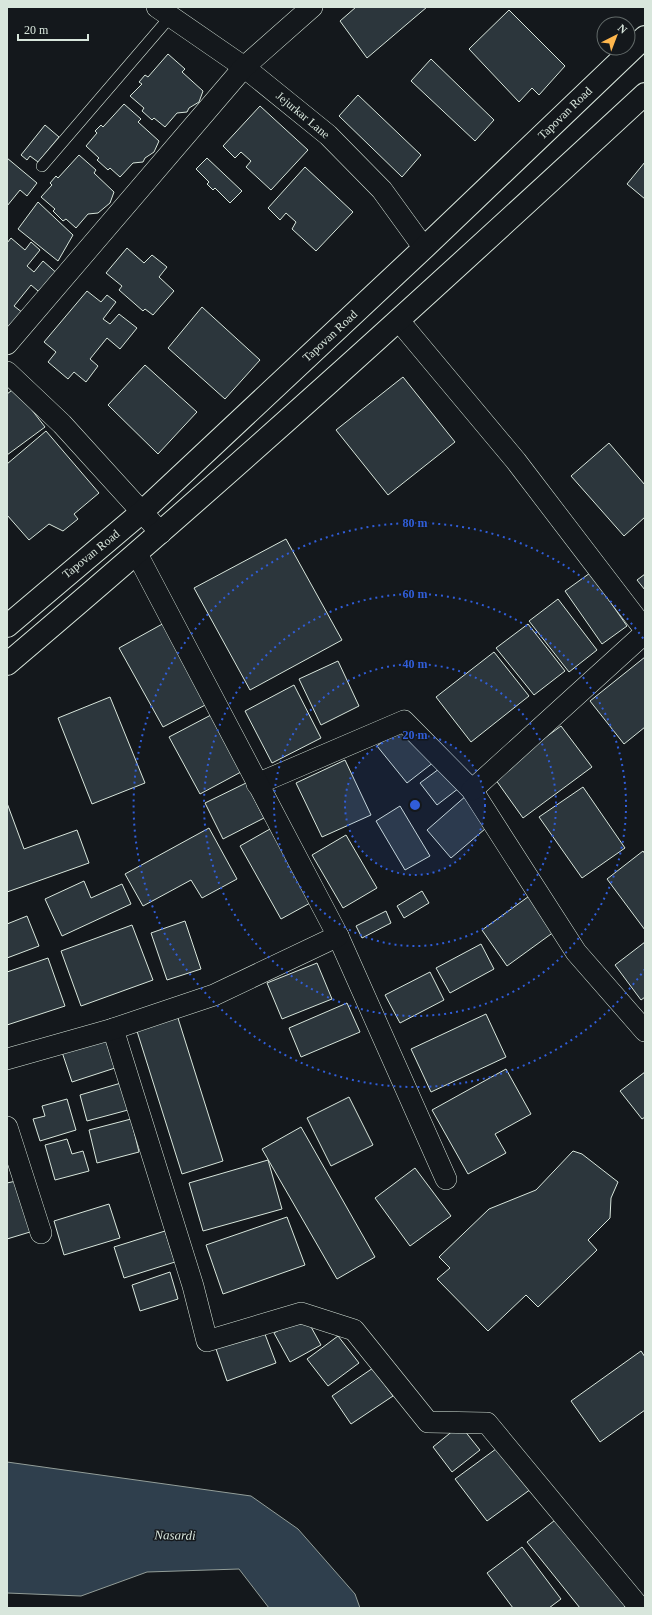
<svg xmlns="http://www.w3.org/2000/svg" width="652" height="1615" font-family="'Times New Roman',serif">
	<rect width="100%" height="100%" fill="#14181c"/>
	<path fill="#2f3f4d" stroke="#939e99" d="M7,1462L251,1496L298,1529L355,1594L360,1608H269L239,1569L147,1572L81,1596L7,1593Z"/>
	<g fill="#2c363c" stroke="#d8e6dc">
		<path d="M356,7H427L367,58L340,21Z"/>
		<path d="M509,10L565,66L539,95L532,88L519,102L469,49Z"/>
		<path d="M168,54L185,69L182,72L203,91L199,102L189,108L187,112L177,113L165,127L154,118L152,120L142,111L144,108L130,96L142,84L139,82L145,75L148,77Z"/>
		<path d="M431,59L494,120L475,141L411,81Z"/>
		<path d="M358,95L421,155L402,177L339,116Z"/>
		<path d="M124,104L141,119L138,122L159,141L154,152L145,158L143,162L133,163L120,177L110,168L108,170L97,160L99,158L86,146L97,133L95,131L101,125L103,127Z"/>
		<path d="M260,106L308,150L271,190L246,167L251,161L241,152L235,158L223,146Z"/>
		<path d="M45,125L59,137L38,162L30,156L27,160L21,155Z"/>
		<path d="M79,155L96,170L94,173L114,192L110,203L98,213L88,214L76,228L66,219L63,221L53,211L55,209L41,197L52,185L50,183L56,176L58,178Z"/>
		<path d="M7,158L37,183L27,196L20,190L7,206Z"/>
		<path d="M207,158L242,191L230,203L215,188L213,190L207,184L209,182L196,169Z"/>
		<path d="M645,162V199L627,184Z"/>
		<path d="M305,167L353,212L316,251L292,229L296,222L286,213L280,220L268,208Z"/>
		<path d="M38,202L73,235L58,261L18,229Z"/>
		<path d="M11,238L25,250L31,242L40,250L27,266L34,272L43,261L60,276L44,296L31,285L14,306L23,313L10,329L7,327V243Z"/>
		<path d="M127,248L144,263L152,255L167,267L159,277L174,291L153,315L145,309L143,311L119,290L122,286L106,273Z"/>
		<path d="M87,291L101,302L107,295L116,302L103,319L110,324L119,314L137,328L120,349L107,338L90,359L98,366L86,382L74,372L68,379L48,362L56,352L44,342Z"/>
		<path d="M202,307L260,360L225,399L168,348Z"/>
		<path d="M145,365L197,412L158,454L108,405Z"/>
		<path d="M403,377L455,442L388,495L336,430Z"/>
		<path d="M15,388L45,427L7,455V394Z"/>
		<path d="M46,431L99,493L74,514L78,519L63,531L49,524L29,540L7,515V464Z"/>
		<path d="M609,443L645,485V517L624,536L571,476Z"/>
		<path d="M286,539L342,640L250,690L194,588Z"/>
		<path d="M590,573L627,626L602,644L565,591Z"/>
		<path d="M645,574V590L637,580Z"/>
		<path d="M558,599L597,650L569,672L529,621Z"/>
		<path d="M166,622L211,702L163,727L119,648Z"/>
		<path d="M528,624L565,671L534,695L496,648Z"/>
		<path d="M494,652L529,696L471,742L436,697Z"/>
		<path d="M645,657V727L624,744L590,701Z"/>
		<path d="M338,661L359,706L321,725L299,679Z"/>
		<path d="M294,685L321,738L272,763L245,711Z"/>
		<path d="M110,697L145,783L92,804L58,718Z"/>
		<path d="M211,715L241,772L200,794L169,737Z"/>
		<path d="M404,724L434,762L407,783L377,746Z"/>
		<path d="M561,726L592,767L523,818L493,776Z"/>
		<path d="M345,760L371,815L322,837L296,783Z"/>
		<path d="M443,766L459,788L437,805L420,783Z"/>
		<path d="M246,783L264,818L223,839L205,803Z"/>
		<path d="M583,787L625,848L582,878L539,817Z"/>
		<path d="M467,795L492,823L451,858L427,830Z"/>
		<path d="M7,803L24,849L77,830L89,863L7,892Z"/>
		<path d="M400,806L430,856L405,870L376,821Z"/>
		<path d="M209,828L237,879L202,898L191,880L143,906L125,874Z"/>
		<path d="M270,829L312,902L281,919L240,846Z"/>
		<path d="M346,835L377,888L343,908L312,855Z"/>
		<path d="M643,851L645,854V930L607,879Z"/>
		<path d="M84,881L91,898L122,884L131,904L62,936L45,899Z"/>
		<path d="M422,891L429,903L404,918L397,906Z"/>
		<path d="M532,894L558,929L507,966L482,930Z"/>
		<path d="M386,911L391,923L362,938L356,926Z"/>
		<path d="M27,916L39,946L7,958V924Z"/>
		<path d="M185,921L201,969L167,980L151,933Z"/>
		<path d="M132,925L153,980L81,1006L61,951Z"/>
		<path d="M645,942V997L641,1000L615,965Z"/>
		<path d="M481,944L494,969L450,993L436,968Z"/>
		<path d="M48,958L65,1006L7,1025V972Z"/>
		<path d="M317,963L332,999L282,1019L267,983Z"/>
		<path d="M430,972L444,1000L400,1023L385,995Z"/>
		<path d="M347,1003L360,1032L301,1057L289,1028Z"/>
		<path d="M486,1014L506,1057L431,1092L411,1049Z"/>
		<path d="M177,1015L223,1161L182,1174L136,1028Z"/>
		<path d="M104,1035L115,1068L72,1082L61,1049Z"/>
		<path d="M506,1069L531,1114L495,1134L506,1153L468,1174L432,1110Z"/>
		<path d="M645,1072V1117L642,1119L620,1091Z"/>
		<path d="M121,1083L128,1110L87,1121L80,1095Z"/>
		<path d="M349,1097L373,1145L331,1166L307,1118Z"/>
		<path d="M67,1099L76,1130L40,1141L33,1119L45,1116L42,1106Z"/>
		<path d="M131,1119L139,1152L97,1163L89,1130Z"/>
		<path d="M301,1127L375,1257L337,1279L262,1149Z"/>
		<path d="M67,1139L72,1154L83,1151L89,1171L55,1180L45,1145Z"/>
		<path d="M573,1151L582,1154L618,1182L611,1198L610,1218L588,1240L597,1250L538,1307L526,1295L488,1331L437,1279L450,1268L439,1257L489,1209L536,1190Z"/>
		<path d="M268,1160L282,1209L203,1231L189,1183Z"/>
		<path d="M415,1168L451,1216L410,1246L375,1198Z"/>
		<path d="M16,1181L30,1232L7,1239V1183Z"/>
		<path d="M109,1204L120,1238L64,1255L54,1221Z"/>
		<path d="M287,1217L305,1265L223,1294L206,1245Z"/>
		<path d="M165,1231L175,1262L124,1278L114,1247Z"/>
		<path d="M170,1272L178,1299L140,1311L132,1285Z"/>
		<path d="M305,1316L321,1345L290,1362L274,1333Z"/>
		<path d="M263,1329L276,1363L227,1381L215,1346Z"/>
		<path d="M338,1336L359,1363L328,1386L307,1359Z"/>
		<path d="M641,1351L645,1357V1410L600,1442L571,1401Z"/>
		<path d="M373,1368L393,1396L351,1424L332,1396Z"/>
		<path d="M460,1425L480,1450L452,1472L433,1447Z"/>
		<path d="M500,1446L531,1489L487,1521L455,1479Z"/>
		<path d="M559,1517L628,1604L623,1608H580L527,1542Z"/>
		<path d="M522,1547L561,1599L549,1608H513L487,1573Z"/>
	</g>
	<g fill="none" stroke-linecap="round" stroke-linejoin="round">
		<g stroke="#d8e6dc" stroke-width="12">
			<path id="lane" d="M42,166L170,17"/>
		</g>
		<g stroke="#d8e6dc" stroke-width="22">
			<g id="street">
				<path d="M157,7L244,67L328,135L382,190L424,248"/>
				<path d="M399,321L516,461L645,630"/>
				<path d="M7,344L244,67L312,7"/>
				<path d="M7,372L62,424L161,533"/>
				<path d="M257,784L404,721L472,790L576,952L645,1031"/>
				<path d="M472,790L645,633"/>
				<path d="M338,936L446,1179"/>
				<path d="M113,1029L193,1286L207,1341L301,1313L354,1330L428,1422L487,1423L640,1608"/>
				<path d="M7,1059L113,1029L214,995L338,936L137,554"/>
				<path d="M7,1127L41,1233"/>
			</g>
		</g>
		<g stroke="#d8e6dc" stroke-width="24">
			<g id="secondary">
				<path d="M7,626L143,511L424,248L645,37"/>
				<path d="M7,664C225,480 435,288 645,94"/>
			</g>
		</g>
		<use href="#lane" stroke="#14181c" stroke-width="11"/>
		<use href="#street" stroke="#14181c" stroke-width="21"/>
		<use href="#secondary" stroke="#14181c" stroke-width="22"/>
	</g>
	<circle cx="415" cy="805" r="70" fill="#305dd8" fill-opacity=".12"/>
	<g fill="none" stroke="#305dd8" stroke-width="2" stroke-dasharray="2 4">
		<circle cx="415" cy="805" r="70"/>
		<circle cx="415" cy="805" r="141"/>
		<circle cx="415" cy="805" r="211"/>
		<path d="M645 969A282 282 0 1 1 645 641"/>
	</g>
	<g text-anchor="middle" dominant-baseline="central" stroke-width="3" stroke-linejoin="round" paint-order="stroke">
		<g font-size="12" fill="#d8e6dc" stroke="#14181c">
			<text transform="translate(565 113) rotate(-44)">Tapovan Road</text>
			<text transform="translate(303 115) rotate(40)">Jejurkar Lane</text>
			<text transform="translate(330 336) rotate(-43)">Tapovan Road</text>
			<text transform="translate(91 554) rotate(-39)">Tapovan Road</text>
		</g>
		<g font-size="13" font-style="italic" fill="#d8e6dc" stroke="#14181c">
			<text transform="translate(175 1535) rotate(1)">Nasardi</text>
		</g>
	</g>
	<circle cx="415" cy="805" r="6" fill="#305dd8" stroke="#14181c" stroke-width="2"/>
	<g font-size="12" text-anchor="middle" font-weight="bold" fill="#305dd8" stroke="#14181c" stroke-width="3" stroke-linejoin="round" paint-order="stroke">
		<text x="415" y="527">80 m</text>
		<text x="415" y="598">60 m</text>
		<text x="415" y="668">40 m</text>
		<text x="415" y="739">20 m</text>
	</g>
	<rect width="652" height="1615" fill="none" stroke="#d8e6dc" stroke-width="16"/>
	<g transform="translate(616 36) rotate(42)"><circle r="19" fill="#14181c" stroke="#626a69"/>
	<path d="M0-3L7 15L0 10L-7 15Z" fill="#ffb74d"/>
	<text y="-6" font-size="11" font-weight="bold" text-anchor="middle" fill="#d8e6dc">N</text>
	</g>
	<path d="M18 34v6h70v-6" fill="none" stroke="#d8e6dc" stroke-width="2"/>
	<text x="24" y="34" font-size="12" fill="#d8e6dc" stroke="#14181c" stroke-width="3" paint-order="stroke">20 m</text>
</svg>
